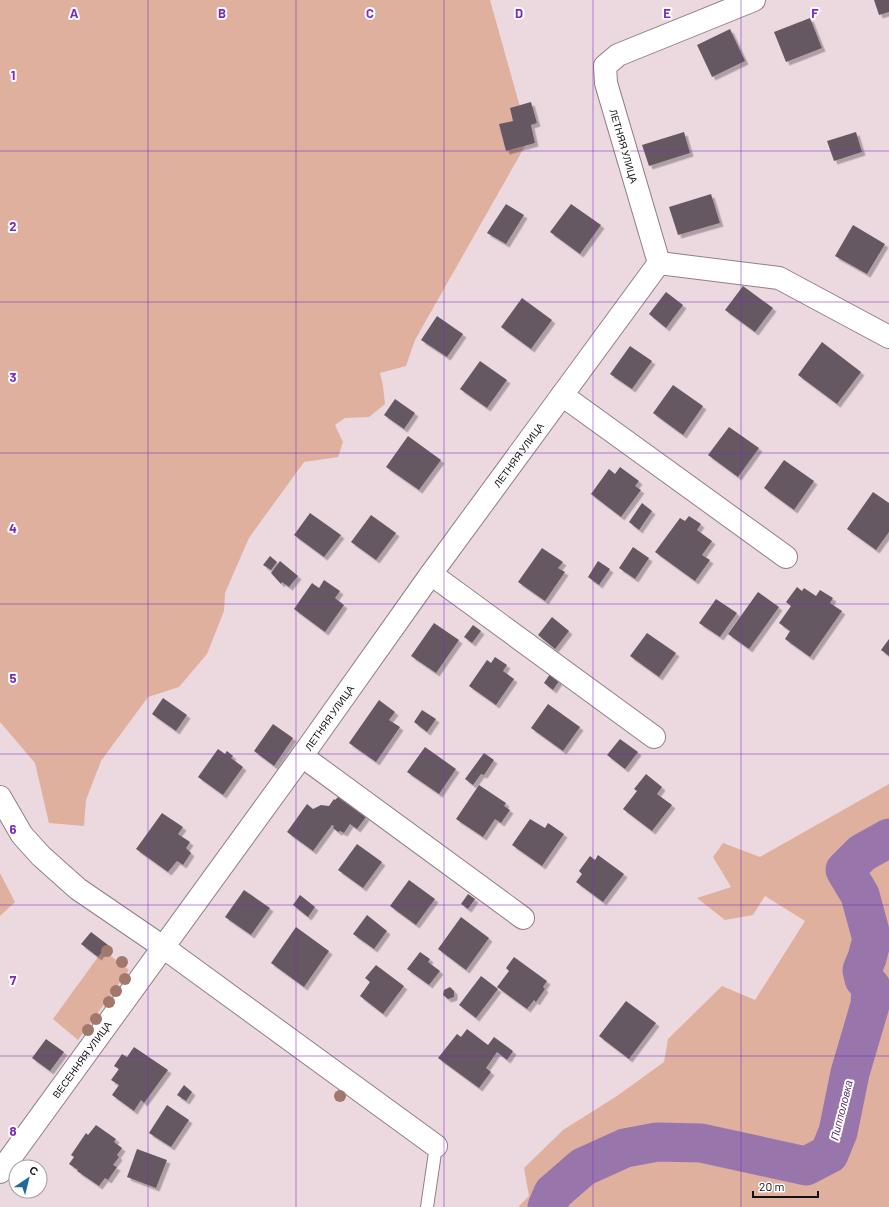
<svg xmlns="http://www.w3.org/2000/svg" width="889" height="1207" font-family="Barlow,sans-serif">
	<defs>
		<filter id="shadow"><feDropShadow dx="3.5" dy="3.5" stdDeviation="0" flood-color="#0004"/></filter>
	</defs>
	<rect width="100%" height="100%" fill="#ecd9df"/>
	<g fill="#dfb09e">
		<path d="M0,0H490L529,139L415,340L406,366L380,373L383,386L385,404L369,417L345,418L335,425L343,442L338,457L304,462L249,538L225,593L224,611L207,654L179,687L148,697L101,761L86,800L84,826L49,823L35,763L0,722Z"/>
		<path d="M889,784V1207H518L529,1196L524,1168L563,1130L617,1096L664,1062L668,1039L722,986L755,1000L805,921L765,896L753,915L725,920L697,898L731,887L713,857L723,843L760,857Z"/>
		<path d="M0,873L15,902L0,916Z"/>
		<path d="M103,950L129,970L78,1040L53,1019Z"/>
	</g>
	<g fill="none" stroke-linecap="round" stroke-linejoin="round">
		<path stroke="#9876ac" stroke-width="39" d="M547,1207L553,1193L583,1167L625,1148L657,1142L701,1143L806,1166L829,1154L838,1132L850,1073L870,1005L871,987L864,979L862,970L867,958L872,939L860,895L845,870L862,853L889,838"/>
	</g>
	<g fill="#665963" filter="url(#shadow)">
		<path d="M874,0H889V12L879,15Z"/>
		<path d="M810,18L822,48L786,62L774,32Z"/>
		<path d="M730,29L745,61L712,77L697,45Z"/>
		<path d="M531,102L537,123L531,125L535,143L506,151L499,124L513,121L510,108Z"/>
		<path d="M684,132L690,153L649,166L642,145Z"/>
		<path d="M856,132L862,152L834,161L827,141Z"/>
		<path d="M711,194L720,223L678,235L669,207Z"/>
		<path d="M506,204L524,215L506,244L487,233Z"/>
		<path d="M571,204L601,225L580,254L550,232Z"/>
		<path d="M853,225L885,244L867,274L835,256Z"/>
		<path d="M743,286L773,308L755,332L725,310Z"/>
		<path d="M666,292L683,305L666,328L649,314Z"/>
		<path d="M522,298L552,320L531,349L501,327Z"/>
		<path d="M437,316L463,334L447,357L421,340Z"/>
		<path d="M822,342L861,372L837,404L798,375Z"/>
		<path d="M630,346L652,361L632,389L610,374Z"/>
		<path d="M480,361L507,380L487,408L460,389Z"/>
		<path d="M673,385L703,406L683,435L653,413Z"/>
		<path d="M395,399L415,413L404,429L384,415Z"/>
		<path d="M729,427L759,448L738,477L708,455Z"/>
		<path d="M408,436L441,460L419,490L386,467Z"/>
		<path d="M784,460L814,481L794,510L764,488Z"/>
		<path d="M620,467L639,481L635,486L641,490L621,517L591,494L609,469L615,474Z"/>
		<path d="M873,492L889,503V532L876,550L847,529Z"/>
		<path d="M642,503L652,511L639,530L629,522Z"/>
		<path d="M310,513L341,535L324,557L294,535Z"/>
		<path d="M371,515L396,533L376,560L351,542Z"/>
		<path d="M689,516L701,524L697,530L712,541L702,555L710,560L695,581L655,552L680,518L685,521Z"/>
		<path d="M633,547L649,558L635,579L619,568Z"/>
		<path d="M542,548L563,562L558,568L565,572L545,601L518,582Z"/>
		<path d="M270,556L277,562L271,570L263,565Z"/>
		<path d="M280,561L298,576L289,587L282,582L281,584L271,573Z"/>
		<path d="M598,561L610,569L599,585L588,577Z"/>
		<path d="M324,580L340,591L335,598L344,605L325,632L294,609L312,583L319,588Z"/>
		<path d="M797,587L802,591L804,588L816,596L820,590L833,598L830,603L842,611L810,657L785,639L790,631L779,623L791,606L786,602Z"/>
		<path d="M758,592L779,607L749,649L728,634Z"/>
		<path d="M716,599L737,613L720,637L699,623Z"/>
		<path d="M552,617L569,631L555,649L538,635Z"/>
		<path d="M434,623L459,640L436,673L411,656Z"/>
		<path d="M473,625L481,631L472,643L464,637Z"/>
		<path d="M647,633L676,653L659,677L630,656Z"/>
		<path d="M889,639V656L881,650Z"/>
		<path d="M495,657L507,665L503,671L514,679L496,705L469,686L487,660L491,663Z"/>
		<path d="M550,674L559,681L553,690L544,683Z"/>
		<path d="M163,698L187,715L176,731L152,714Z"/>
		<path d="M379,700L395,712L389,720L400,727L376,762L349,743Z"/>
		<path d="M548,704L580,727L563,751L531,728Z"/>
		<path d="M422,710L436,719L427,732L414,722Z"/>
		<path d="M273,724L293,738L274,766L254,751Z"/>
		<path d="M620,739L638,752L625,769L607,755Z"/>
		<path d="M425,747L456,769L439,794L407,772Z"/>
		<path d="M218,749L225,754L227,751L233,756L231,758L243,767L223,795L198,777Z"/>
		<path d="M484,753L494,760L484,775L481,774L473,785L465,779Z"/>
		<path d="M646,774L662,787L657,794L672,805L652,831L623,809L637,791L634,789Z"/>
		<path d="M479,785L506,803L504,806L510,810L501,823L495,819L483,837L456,819Z"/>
		<path d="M338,797L366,817L357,829L350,824L344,833L340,831L338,832L333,828L334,826L332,825L313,851L287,832L307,804L313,809L321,805L329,806L334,799L335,800Z"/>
		<path d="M162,813L183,827L178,834L190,842L186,848L191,853L183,865L177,861L168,872L136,849Z"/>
		<path d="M530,819L545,828L548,823L564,834L542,866L512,845Z"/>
		<path d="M357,844L382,862L363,888L338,870Z"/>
		<path d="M598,855L624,874L603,902L576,882L582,874L579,871L590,856L595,860Z"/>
		<path d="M409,880L435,899L416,925L390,906Z"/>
		<path d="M244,890L270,908L251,935L225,917Z"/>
		<path d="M468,894L475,899L468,909L461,904Z"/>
		<path d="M300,895L315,907L308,917L293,905Z"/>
		<path d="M367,915L387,931L374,949L353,934Z"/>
		<path d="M461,917L489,938L466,970L438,949Z"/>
		<path d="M296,927L329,951L304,987L271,963Z"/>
		<path d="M91,932L108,945L98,957L81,944Z"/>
		<path d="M420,952L430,959L428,962L440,971L429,985L407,969Z"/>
		<path d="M514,957L547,981L543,987L545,989L536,1002L534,1000L527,1009L497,987L509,971L506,968Z"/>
		<path d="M376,965L404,986L383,1014L360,996L370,982L365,978Z"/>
		<path d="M481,976L498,989L476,1018L459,1005Z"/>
		<path d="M450,987L454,991V997L448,999L443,995L444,990Z"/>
		<path d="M626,1001L656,1023L629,1059L599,1036Z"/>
		<path d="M467,1029L488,1045L494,1037L513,1051L507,1060L497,1052L486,1068L491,1072L479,1088L438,1058L457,1034L461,1037Z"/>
		<path d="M46,1039L64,1052L50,1071L32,1058Z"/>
		<path d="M134,1047L168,1070L144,1103L141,1100L134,1111L112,1095L119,1085L111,1080L119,1069L114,1066L122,1054L127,1057Z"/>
		<path d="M184,1085L192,1092L186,1101L177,1095Z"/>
		<path d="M167,1105L189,1120L171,1147L149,1133Z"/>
		<path d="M96,1125L116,1139L114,1142L122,1148L117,1155L119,1157L113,1165L117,1167L108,1180L105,1178L99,1186L77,1171L78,1170L69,1164L74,1157L71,1155L86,1133L88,1135Z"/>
		<path d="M137,1149L167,1160L156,1188L127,1177Z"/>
	</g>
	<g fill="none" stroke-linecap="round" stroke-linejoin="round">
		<g stroke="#917f85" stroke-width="14">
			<path id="service" d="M427,1207L436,1146"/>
		</g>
		<g stroke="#917f85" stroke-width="24">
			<g id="minor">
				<path d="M659,263L779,278L889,337"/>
				<path d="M562,395L786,557"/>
				<path d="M431,574L654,737"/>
				<path d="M302,756L523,918"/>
				<path d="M0,797L22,835L41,856L78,889L163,947L436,1146"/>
				<path id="s1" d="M0,1172L302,756L431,574L659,263L606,83L605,66L618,55L754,0"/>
			</g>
		</g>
		<use href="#service" stroke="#fff" stroke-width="12"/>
		<use href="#minor" stroke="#fff" stroke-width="22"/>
	</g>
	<g fill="#a2786d">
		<circle cx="107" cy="951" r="6"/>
		<circle cx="122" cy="962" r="6"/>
		<circle cx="125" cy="979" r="6"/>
		<circle cx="116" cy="991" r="6"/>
		<circle cx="109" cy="1002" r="6"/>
		<circle cx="96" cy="1019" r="6"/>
		<circle cx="88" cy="1030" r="6"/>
		<circle cx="340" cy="1096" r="6"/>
	</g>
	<path fill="none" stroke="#7b2cbf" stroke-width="1" stroke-opacity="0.55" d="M148,0V1207M296,0V1207M444,0V1207M593,0V1207M741,0V1207M0,151H889M0,302H889M0,453H889M0,604H889M0,754H889M0,905H889M0,1056H889"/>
	<g text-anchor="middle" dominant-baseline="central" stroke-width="4" stroke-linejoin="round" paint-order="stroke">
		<g font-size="10" fill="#161012" stroke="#fff">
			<text transform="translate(624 146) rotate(74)">ЛЕТНЯЯ УЛИЦА</text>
			<text stroke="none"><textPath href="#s1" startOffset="885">ЛЕТНЯЯ УЛИЦА</textPath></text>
			<text stroke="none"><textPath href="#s1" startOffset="561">ЛЕТНЯЯ УЛИЦА</textPath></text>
			<text stroke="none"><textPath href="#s1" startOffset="139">ВЕСЕННЯЯ УЛИЦА</textPath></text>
		</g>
		<g font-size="11" font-style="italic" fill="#5d3074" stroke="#fff">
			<text transform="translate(841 1110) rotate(-76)">Пипполовка</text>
		</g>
	</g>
	<g font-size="13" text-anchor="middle" font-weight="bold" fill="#7b2cbf" stroke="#fff" stroke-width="4" stroke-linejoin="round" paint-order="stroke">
		<text x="74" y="18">A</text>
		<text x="222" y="18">B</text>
		<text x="370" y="18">C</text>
		<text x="519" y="18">D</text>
		<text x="667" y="18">E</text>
		<text x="815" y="18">F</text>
		<text x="13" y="80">1</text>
		<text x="13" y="231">2</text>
		<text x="13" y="382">3</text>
		<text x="13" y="533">4</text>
		<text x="13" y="683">5</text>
		<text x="13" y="834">6</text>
		<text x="13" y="985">7</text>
		<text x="13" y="1136">8</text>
	</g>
	<g transform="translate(28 1179) rotate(35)"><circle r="19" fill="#ffffff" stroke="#a29fa0"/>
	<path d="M0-3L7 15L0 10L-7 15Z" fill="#23689c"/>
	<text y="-6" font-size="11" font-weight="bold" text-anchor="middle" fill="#161012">С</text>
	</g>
	<path d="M753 1191v6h65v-6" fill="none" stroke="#161012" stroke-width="2"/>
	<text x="759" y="1191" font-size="12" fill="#161012" stroke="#ffffff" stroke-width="3" paint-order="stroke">20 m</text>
</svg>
